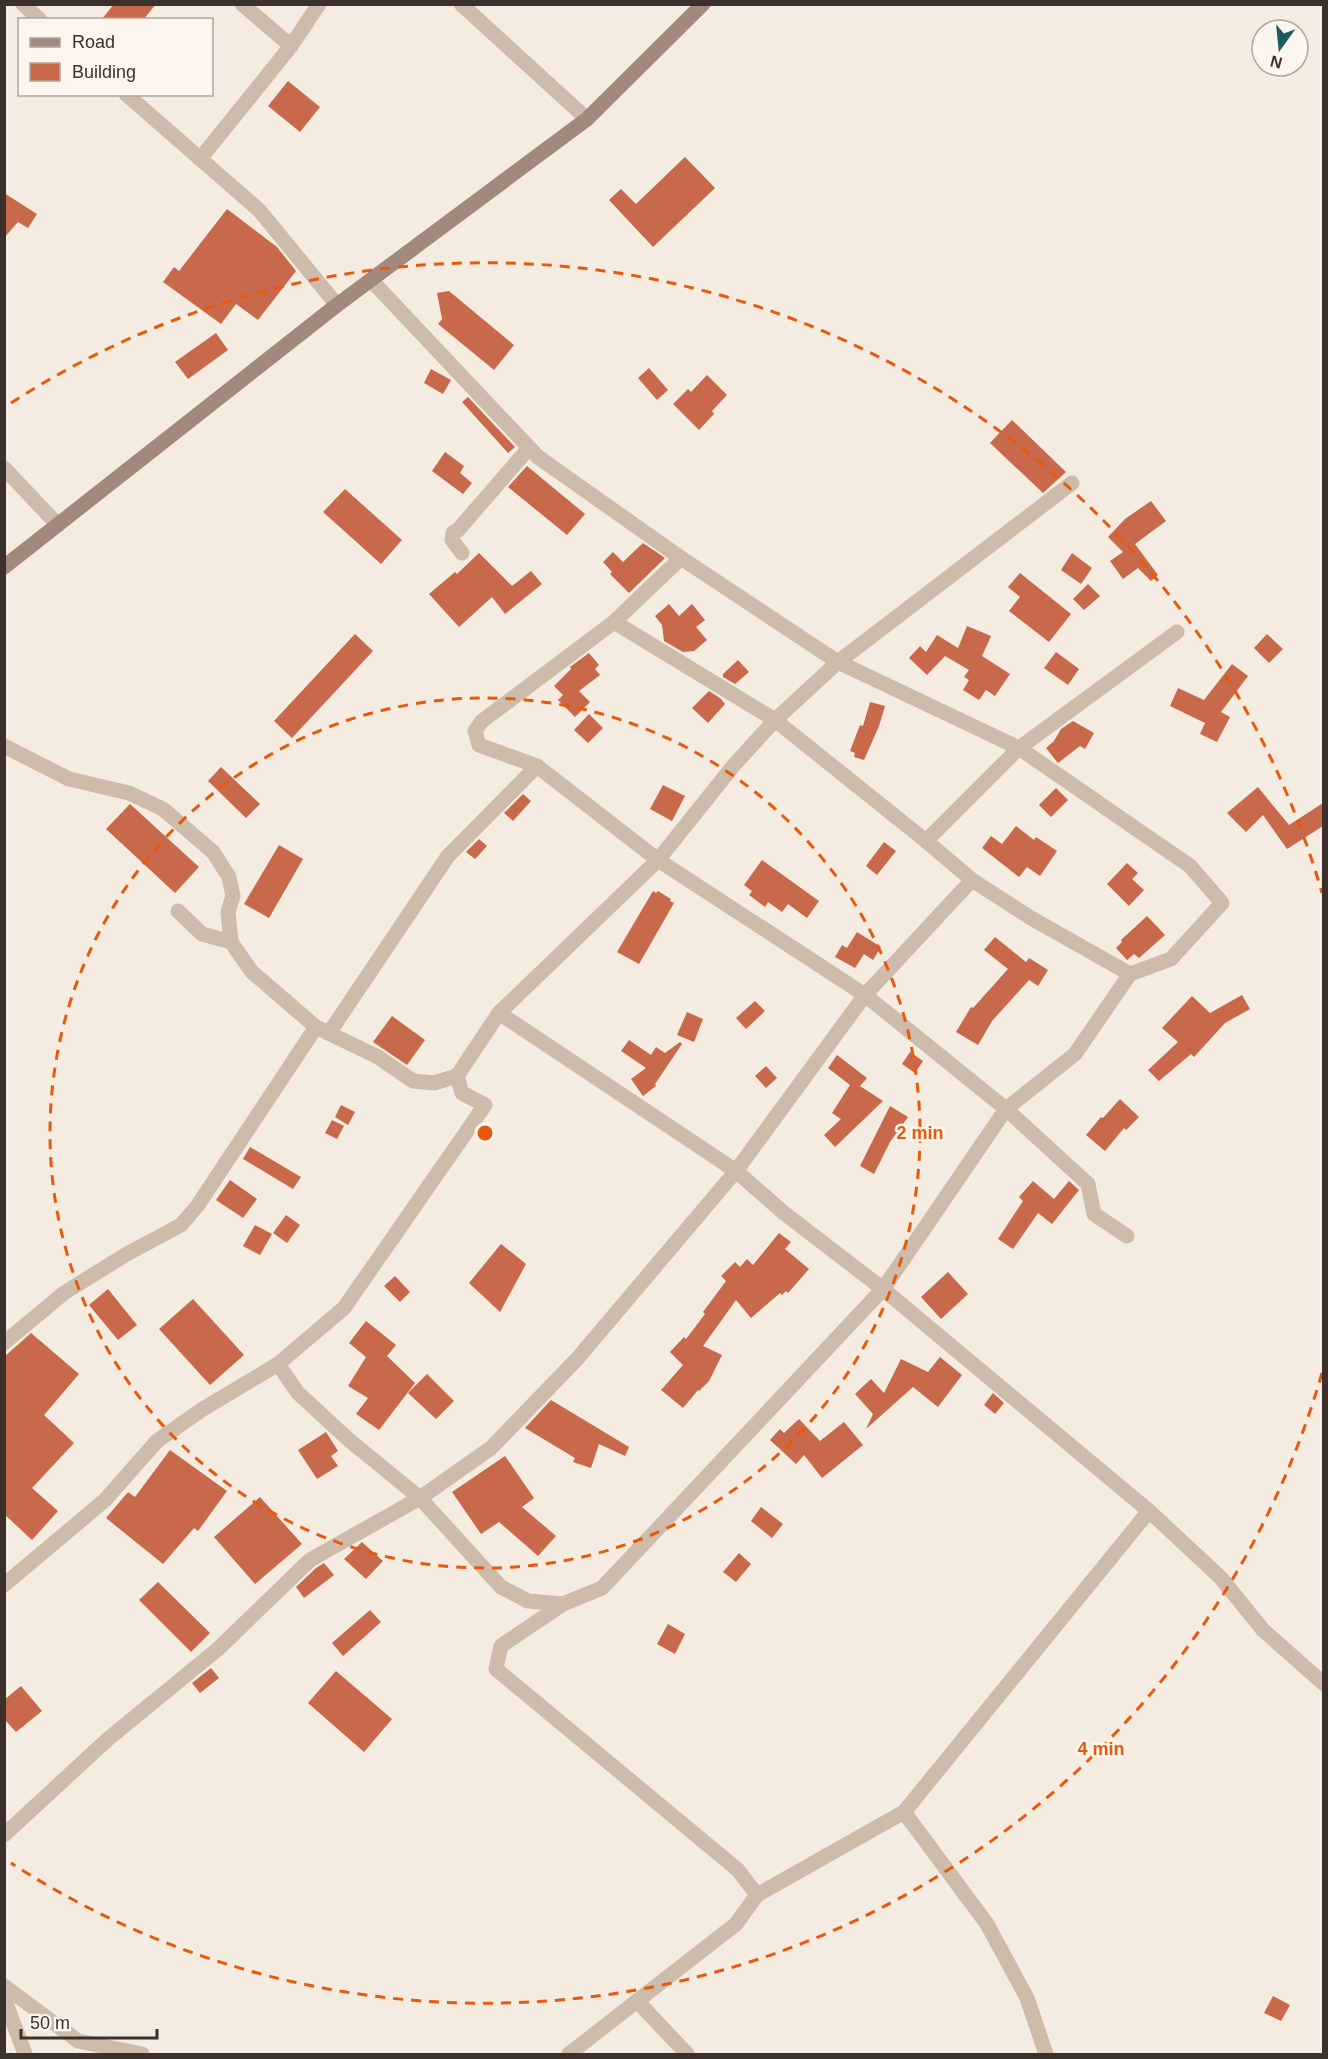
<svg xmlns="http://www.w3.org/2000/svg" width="1328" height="2059" font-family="Arial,sans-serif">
	<rect width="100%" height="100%" fill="#f4ebe1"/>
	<g fill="#c8694b">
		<path d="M114,4H156L143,20H101Z"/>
		<path d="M288,81L320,107L300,132L268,106Z"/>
		<path d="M685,157L715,188L653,247L609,200L621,189L636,204Z"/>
		<path d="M4,193L37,214L28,228L18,222L4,238Z"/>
		<path d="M227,209L277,247L296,271L258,320L236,304L221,324L163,282L174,267L179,271Z"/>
		<path d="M449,291L514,345L494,370L438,324L442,319L437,293Z"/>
		<path d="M216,333L228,350L188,379L175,362Z"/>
		<path d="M649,368L668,390L657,400L638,378Z"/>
		<path d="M431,369L451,380L443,394L424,383Z"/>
		<path d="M707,375L727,395L712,411L714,414L699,430L673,404L688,389L691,392Z"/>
		<path d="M468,397L515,447L508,453L462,402Z"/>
		<path d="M1012,420L1066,472L1043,493L990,443Z"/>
		<path d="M445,452L464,466L460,473L472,483L463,494L432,471Z"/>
		<path d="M527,466L585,514L567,535L508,487Z"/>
		<path d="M345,489L402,540L381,564L323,512Z"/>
		<path d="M1151,501L1166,521L1135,544L1158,575L1151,581L1138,568L1123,579L1110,561L1123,552L1108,537L1125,519Z"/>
		<path d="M643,543L665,558L629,593L610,574L612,572L603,562L613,552L623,562Z"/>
		<path d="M479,553L512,586L531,571L542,584L505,614L492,597L459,627L429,594L455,572L457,574Z"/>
		<path d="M1072,553L1092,568L1081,584L1061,570Z"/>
		<path d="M1020,573L1071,614L1049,642L1009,611L1020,597L1008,587Z"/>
		<path d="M1088,584L1100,596L1084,610L1073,599Z"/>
		<path d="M669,604L679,616L692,604L705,620L696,627L707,640L694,651L683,652L664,641L662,625L655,616Z"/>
		<path d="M967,626L991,636L982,656L1010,674L995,696L986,690L979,700L963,690L969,680L964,677L969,670L945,656L927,675L909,658L920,646L926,652L937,635L958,648Z"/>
		<path d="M355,634L373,651L292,738L274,721Z"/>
		<path d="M1267,634L1283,649L1269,663L1254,648Z"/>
		<path d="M1056,652L1079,669L1068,685L1044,668Z"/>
		<path d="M589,653L599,665L595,669L600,675L579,691L590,702L575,717L558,700L563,695L554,686L571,669L570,667Z"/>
		<path d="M738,660L749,672L735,684L723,677V674Z"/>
		<path d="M1232,664L1248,676L1221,712L1230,717L1217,742L1200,734L1205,723L1170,706L1178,688L1204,700Z"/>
		<path d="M709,691L720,698L725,704L708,723L692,708Z"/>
		<path d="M870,702L885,706L879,726L864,760L854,757L855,753L850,751L860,725L863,726Z"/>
		<path d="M589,714L603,728L588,743L574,730Z"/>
		<path d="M1073,721L1094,733L1085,749L1080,746L1058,763L1046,748L1054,741L1061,729Z"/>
		<path d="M221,767L260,804L246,818L208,781Z"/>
		<path d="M663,785L685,796L672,821L650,809Z"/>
		<path d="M1258,787L1289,825L1323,803V826L1287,849L1263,815L1246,832L1227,813Z"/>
		<path d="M1056,788L1068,800L1051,817L1039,805Z"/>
		<path d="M523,794L531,801L513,821L504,813Z"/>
		<path d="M130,804L199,867L175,893L106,829Z"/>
		<path d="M1016,826L1034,840L1036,837L1057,851L1040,876L1027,867L1019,877L982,848L991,836L1002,844Z"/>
		<path d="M479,839L487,846L475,859L466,852Z"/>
		<path d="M884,842L896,851L877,875L866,866Z"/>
		<path d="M279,845L303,859L269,918L244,904Z"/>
		<path d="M762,860L819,901L807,918L788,904L782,912L768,902L765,907L749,895L752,891L744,885Z"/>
		<path d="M1127,863L1138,873L1132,879L1144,890L1129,906L1107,884Z"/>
		<path d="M653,891L656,893L658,891L671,899L670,901L674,903L639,964L617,952Z"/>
		<path d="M1147,916L1165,935L1139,958L1134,954L1127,960L1116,948L1122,942L1121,940Z"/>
		<path d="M857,932L881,947L873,960L864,954L855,968L835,957L842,945L847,948Z"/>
		<path d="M995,937L1026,962L1029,958L1048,970L1038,986L1029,980L992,1021L978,1045L956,1032L971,1007L973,1008L1008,969L984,950Z"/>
		<path d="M1242,995L1250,1009L1225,1023L1194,1057L1191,1054L1159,1081L1148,1070L1178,1042L1162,1028L1192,996L1210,1013Z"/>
		<path d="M755,1001L765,1011L746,1029L736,1018Z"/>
		<path d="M687,1012L703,1019L694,1042L677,1035Z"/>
		<path d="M392,1016L425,1040L407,1065L373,1042Z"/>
		<path d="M629,1040L651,1055L656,1047L665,1053L680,1042L682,1044L655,1084L656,1086L643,1096L631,1079L646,1068L621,1051Z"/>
		<path d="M910,1052L923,1061L915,1073L902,1064Z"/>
		<path d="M837,1055L867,1078L860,1086L883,1101L835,1147L824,1135L841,1119L832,1113L850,1085L828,1068Z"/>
		<path d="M766,1066L777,1078L766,1088L755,1076Z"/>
		<path d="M1120,1099L1139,1117L1126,1130L1124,1128L1105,1151L1086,1135L1101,1117L1103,1118Z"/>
		<path d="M341,1105L355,1112L348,1125L335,1117Z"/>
		<path d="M890,1106L908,1117L890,1142L874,1174L860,1166Z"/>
		<path d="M332,1120L344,1126L337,1139L325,1133Z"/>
		<path d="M250,1147L301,1177L293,1189L243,1159Z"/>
		<path d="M230,1180L257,1199L243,1218L216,1200Z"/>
		<path d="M1033,1181L1054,1199L1069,1181L1079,1190L1052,1224L1038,1213L1013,1249L998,1239L1023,1201L1019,1197Z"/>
		<path d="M286,1215L300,1225L287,1243L273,1233Z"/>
		<path d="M255,1225L272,1234L260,1255L243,1246Z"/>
		<path d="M779,1233L791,1242L785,1249L809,1269L788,1293L786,1291L782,1295L780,1293L751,1318L736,1300L703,1346L722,1355L709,1381L699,1391L698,1390L683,1408L661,1390L683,1365L670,1352L684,1337L686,1339L705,1314L703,1312L726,1281L721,1276L735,1262L740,1267L747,1259L753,1265Z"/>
		<path d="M501,1244L526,1264L500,1312L469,1283Z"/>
		<path d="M948,1272L968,1294L941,1319L921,1297Z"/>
		<path d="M395,1276L410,1292L400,1302L384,1286Z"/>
		<path d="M108,1289L137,1325L118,1340L89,1305Z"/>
		<path d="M193,1299L244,1355L210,1385L159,1329Z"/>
		<path d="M366,1321L396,1345L387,1356L415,1383L379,1430L356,1414L368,1398L348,1386L366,1357L349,1343Z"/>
		<path d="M31,1333L79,1374L44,1415L74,1443L32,1488L58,1511L32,1540L4,1514V1357Z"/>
		<path d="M940,1357L962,1375L938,1407L913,1387L866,1429L873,1414L855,1394L871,1379L884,1393L901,1359L928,1372Z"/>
		<path d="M427,1374L454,1401L436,1419L408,1393Z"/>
		<path d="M993,1393L1004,1403L995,1414L984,1405Z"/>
		<path d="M551,1400L629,1447L625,1456L599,1444L591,1468L573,1462L575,1458L525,1428Z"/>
		<path d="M799,1419L820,1441L844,1422L863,1445L822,1478L804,1455L796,1464L770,1440L780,1429L784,1433Z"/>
		<path d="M326,1432L338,1451L331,1456L338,1466L317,1479L298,1450Z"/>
		<path d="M170,1450L227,1491L198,1531L194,1528L163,1564L106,1518L128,1492L135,1497Z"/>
		<path d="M505,1456L534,1498L522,1507L556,1536L538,1556L499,1522L481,1534L452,1492Z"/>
		<path d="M260,1497L302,1544L255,1584L214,1537Z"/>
		<path d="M761,1507L783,1524L772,1538L751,1521Z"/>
		<path d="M362,1542L383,1561L366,1579L344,1559Z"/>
		<path d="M739,1553L751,1564L736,1582L723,1572Z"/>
		<path d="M324,1563L334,1575L304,1598L296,1587L316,1568Z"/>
		<path d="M158,1582L210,1633L191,1652L139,1600Z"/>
		<path d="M370,1610L381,1622L343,1656L332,1643Z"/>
		<path d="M668,1624L685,1634L675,1654L657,1644Z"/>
		<path d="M211,1668L219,1678L200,1693L192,1683Z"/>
		<path d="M336,1671L392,1719L364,1752L308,1703Z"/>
		<path d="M21,1686L42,1711L16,1732L4,1719V1700Z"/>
		<path d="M1273,1996L1290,2005L1281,2021L1264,2013Z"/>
	</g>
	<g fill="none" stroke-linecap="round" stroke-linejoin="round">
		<g stroke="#cdbbac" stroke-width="15">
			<path d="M23,4L40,20"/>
			<path d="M242,4L291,46"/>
			<path d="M461,4L587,119"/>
			<path d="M126,94L259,210L337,305"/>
			<path d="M200,159L291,46L319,4"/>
			<path d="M4,468L58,525"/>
			<path d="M462,553L452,540L453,533L458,530L529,448"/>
			<path d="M681,558L614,622L482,721L475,731L479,745L537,766L658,860L865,995L1006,1109L1088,1184L1094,1214L1127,1236"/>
			<path d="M614,622L775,720L926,841L972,880L1031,918L1130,974"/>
			<path d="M4,746L69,779L129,793L163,809L213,852L229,877L233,896L228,912L231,942L252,972L316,1027L378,1057L413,1081L434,1083L457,1076"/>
			<path d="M926,841L1019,748L1177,632"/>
			<path d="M178,911L202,934L231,942"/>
			<path d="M499,1013L736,1171L784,1213L883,1289L1149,1511L1221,1578L1263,1630L1324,1684"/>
			<path d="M329,1033L448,856L537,766"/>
			<path d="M4,1343L64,1293L125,1255L181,1225L198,1205L316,1027"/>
			<path d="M278,1364L298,1393L349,1440L420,1498L501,1587L528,1601L563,1604L602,1588L883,1289L1006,1109L1075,1054L1130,974L1171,959L1222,903L1190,866L1019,748L838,662L681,558L538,457L371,280"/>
			<path d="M4,1585L105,1500L157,1441L203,1409L278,1364L344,1308L485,1105L462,1093L457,1076L499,1013L658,860L734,765L775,720L838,662L1072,483"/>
			<path d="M563,1604L501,1646L496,1669L738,1870L757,1895L736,1924L569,2054"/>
			<path d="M904,1812L987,1924L1027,1998L1046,2054"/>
			<path d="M4,1835L108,1739L218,1649L310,1560L420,1498L491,1448L577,1359L736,1171L865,995L972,880"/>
			<path d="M757,1895L904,1812L1149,1511"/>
			<path d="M4,1986L78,2041L142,2054"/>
			<path d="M4,1998L25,2054"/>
			<path d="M637,2001L687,2054"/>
		</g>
		<path stroke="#a18a7d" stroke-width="15" d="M4,567L337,305L587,119L703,4"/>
	</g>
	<g fill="none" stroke="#e8590c" stroke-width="3" stroke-dasharray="10 8">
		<circle cx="485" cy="1133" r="435"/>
		<path d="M1322 1373A871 871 0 0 1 11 1863M11 403A871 871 0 0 1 1322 893"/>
	</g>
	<circle cx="485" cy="1133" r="9" fill="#e8590c" stroke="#fbf5ee" stroke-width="3"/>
	<g font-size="18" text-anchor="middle" font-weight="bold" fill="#e8590c" stroke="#fbf5ee" stroke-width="5" stroke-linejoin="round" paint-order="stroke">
		<text x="920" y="1139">2 min</text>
		<text x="1101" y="1755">4 min</text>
	</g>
	<rect width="1328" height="2059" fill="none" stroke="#3b302b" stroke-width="12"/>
	<rect x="18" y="18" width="195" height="78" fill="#fbf5ee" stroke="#aea6a0" stroke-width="1.5"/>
	<rect x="30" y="38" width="30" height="9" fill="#a18a7d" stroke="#aea6a0" stroke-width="1.5"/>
	<text x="72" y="48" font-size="18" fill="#3b302b">Road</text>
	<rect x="30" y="63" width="30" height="18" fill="#c8694b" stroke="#aea6a0" stroke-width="1.5"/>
	<text x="72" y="78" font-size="18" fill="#3b302b">Building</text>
	<g transform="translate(1280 48) rotate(195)"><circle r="28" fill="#fbf5ee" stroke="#aea6a0" stroke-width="1.5"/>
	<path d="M0-4.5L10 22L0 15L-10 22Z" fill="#1f5a5e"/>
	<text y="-9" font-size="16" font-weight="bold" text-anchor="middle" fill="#3b302b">N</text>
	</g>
	<path d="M21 2029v9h136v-9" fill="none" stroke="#3b302b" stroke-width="3"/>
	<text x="30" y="2029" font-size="18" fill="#3b302b" stroke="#fbf5ee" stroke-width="4.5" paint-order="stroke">50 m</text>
</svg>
